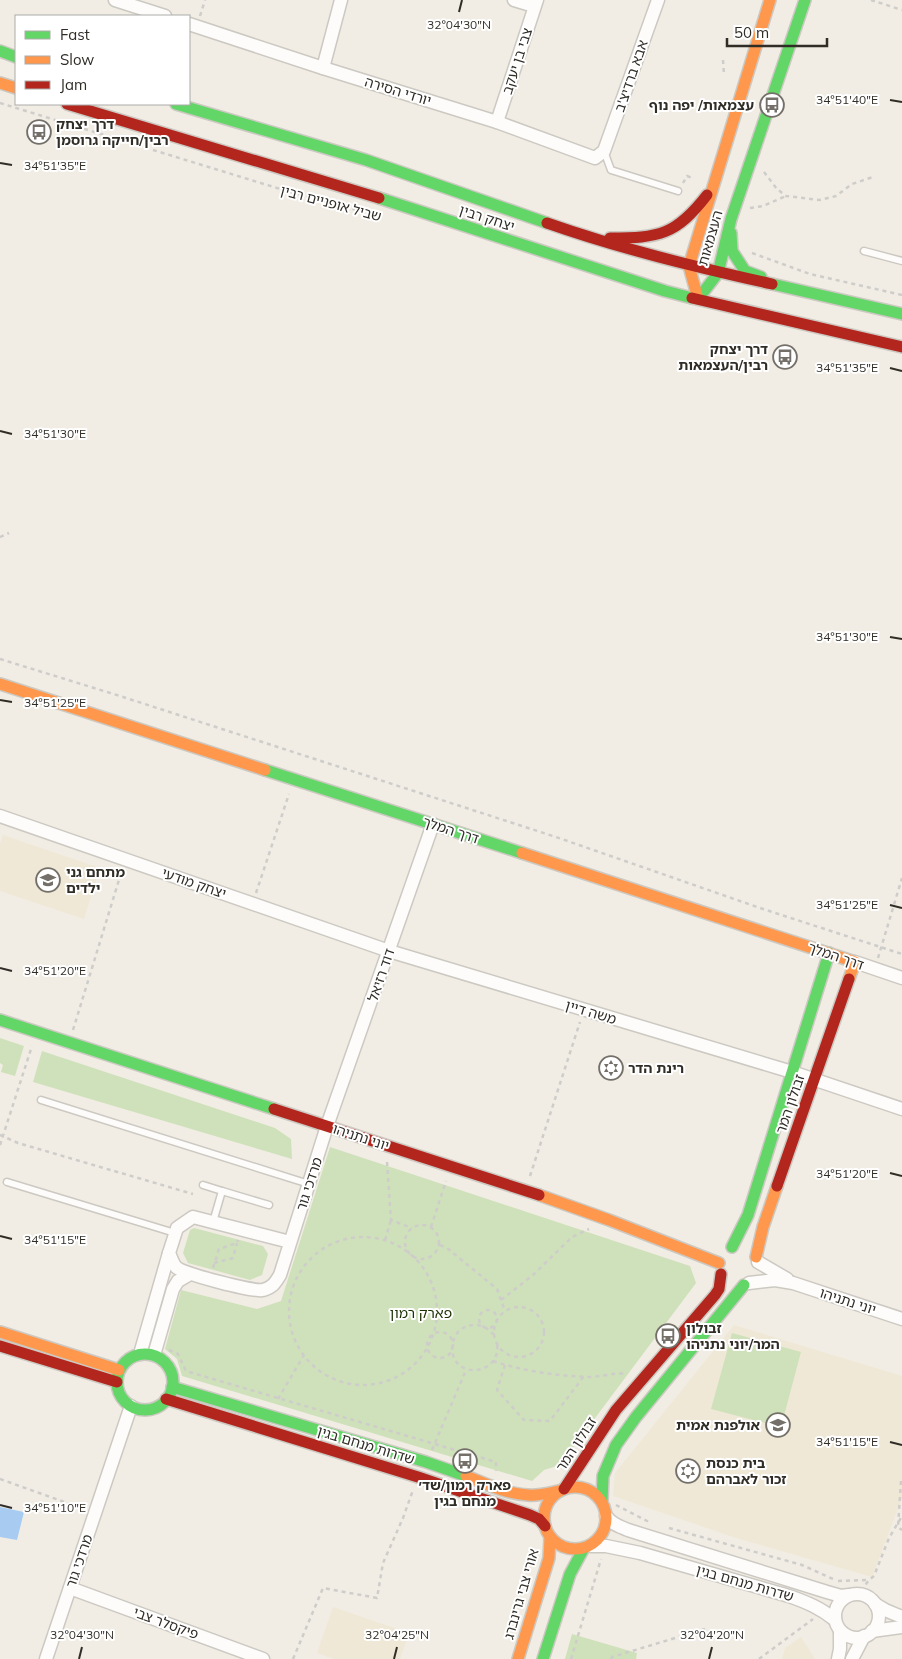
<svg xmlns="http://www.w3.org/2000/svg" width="902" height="1659" font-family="Mulish,'Noto Sans Hebrew',sans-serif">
	<rect width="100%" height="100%" fill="#f1ede4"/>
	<g fill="#efe8d6">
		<path d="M3,835L100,868L84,919L0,891V844Z"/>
		<path d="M734,1325L902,1376V1498L872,1577L736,1538L613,1496L615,1473Z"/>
		<path d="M333,1607L409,1633L400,1659H334L317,1653Z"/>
		<path d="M801,1637L814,1657V1659H782L785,1648Z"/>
	</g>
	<g fill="#cfe1ba">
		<path d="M0,1038L24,1046L15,1076L1,1072L3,1065L0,1063Z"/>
		<path d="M42,1051L275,1128L291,1139L292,1159L33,1082Z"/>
		<path d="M330,1147L690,1266L696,1283L560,1465L544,1470L532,1481L182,1376L177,1359L165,1349L181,1290L257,1309L281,1301Z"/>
		<path d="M194,1228L263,1246L268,1254L262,1275L250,1280L188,1263L183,1253L190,1230Z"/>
		<path d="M732,1333L801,1352L781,1427L711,1409Z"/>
		<path d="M572,1634L637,1653L636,1659H565Z"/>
	</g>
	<path fill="#a8cbf2" d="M0,1507L24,1512L17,1540L0,1537Z"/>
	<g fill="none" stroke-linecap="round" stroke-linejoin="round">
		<g stroke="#ccc9c2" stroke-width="9">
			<g id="lane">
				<path d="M604,151L611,170L678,191"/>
				<path d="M864,251L902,261"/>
				<path d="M41,1100L309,1184"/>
				<path d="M7,1182L175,1233"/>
				<path d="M203,1185L222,1191L213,1222"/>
				<path d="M222,1191L269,1205"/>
			</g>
		</g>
		<g stroke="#ccc9c2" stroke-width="15">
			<g id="street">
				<path d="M115,0L165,16"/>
				<path d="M514,0L534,6"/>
				<path d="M189,24L323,68L497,122L595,158L604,151L658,0"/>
				<path d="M323,68L341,0"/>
				<path d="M497,122L537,0"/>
				<path d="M0,816L389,951L792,1072L902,1109"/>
				<path d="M855,962L902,978"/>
				<path d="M290,1242L193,1217L177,1228L169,1253C171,1257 173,1264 176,1267C183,1274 254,1292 263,1290C273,1287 275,1283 280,1275L327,1126L433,824"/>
				<path d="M758,1262L787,1279"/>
				<path d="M749,1283L775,1280L793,1283L902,1319"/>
				<path d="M140,1354L169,1253"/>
				<path d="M154,1355L173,1289L178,1281L190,1274"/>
				<path d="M606,1516C612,1524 619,1526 628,1530L827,1592L841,1596L849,1595"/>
				<path d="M591,1546H606L640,1553L789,1596C806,1602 821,1608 835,1620"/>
				<path d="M70,1588L263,1659"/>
				<circle cx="857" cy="1616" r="22"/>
				<path d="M875,1604L885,1610L902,1617"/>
				<path d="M872,1631L902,1627"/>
				<path d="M46,1659L131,1406"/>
				<path d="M838,1659L840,1649V1631"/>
				<path d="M852,1659L864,1636"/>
			</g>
		</g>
		<g stroke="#ccc9c2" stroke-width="14">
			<g id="fast">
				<path d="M0,51L16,57"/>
				<path d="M176,104L366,160L547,223"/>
				<path d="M379,198L665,291L692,298"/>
				<path d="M731,233L732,251L745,271L761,277"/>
				<path d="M772,284L902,314"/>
				<path d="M698,299L718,273L731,219L805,0"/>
				<path d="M265,770L522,853"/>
				<path d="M0,1020L274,1109"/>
				<path d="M732,1247L748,1215L829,953"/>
				<circle cx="145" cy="1382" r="28"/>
				<path d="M172,1387L426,1462L466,1476"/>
				<path d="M602,1502L603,1476L616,1445L636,1417L744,1285"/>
				<path d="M543,1659L570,1574L584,1548"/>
			</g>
		</g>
		<g stroke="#ccc9c2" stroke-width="14">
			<g id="slow">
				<path d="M0,83L16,88"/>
				<path d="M698,299L689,266L770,0"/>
				<path d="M0,684L265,770"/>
				<path d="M522,853L855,962L849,979"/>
				<path d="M539,1195L609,1220L719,1263"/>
				<path d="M756,1257L763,1227L777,1186"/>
				<path d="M0,1332L119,1370"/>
				<path d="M466,1476C486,1484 507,1494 528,1495C539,1496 549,1493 560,1491"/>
				<circle cx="575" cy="1518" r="31"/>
				<path d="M518,1659L549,1558L550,1537"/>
			</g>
		</g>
		<g stroke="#ccc9c2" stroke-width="14">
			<g id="jam">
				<path d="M67,104L379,198"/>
				<path d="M547,223C621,249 696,267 772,284"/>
				<path d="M610,238C659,238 676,235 707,195"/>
				<path d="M692,298L902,347"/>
				<path d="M274,1109L539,1195"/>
				<path d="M777,1186L849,979"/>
				<path d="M0,1346L117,1382"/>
				<path d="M166,1399L418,1477L530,1515L539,1519L545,1526"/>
				<path d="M564,1489L616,1410L715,1295L719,1289L721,1274"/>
			</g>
		</g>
		<g stroke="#cecdca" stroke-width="2.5" stroke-dasharray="4 4" stroke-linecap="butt">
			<path d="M871,0L902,10"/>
			<path d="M200,16L205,0"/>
			<path d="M723,60L724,75"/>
			<path d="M0,103L277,188L378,216"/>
			<path d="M764,172L777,189L786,196L820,200L836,196L852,184L873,177"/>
			<path d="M683,183L687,176L692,178"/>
			<path d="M750,208L763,206L786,196"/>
			<path d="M752,253L810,274L902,295"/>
			<path d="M0,537L9,533"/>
			<path d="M0,659L120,696L556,837L763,909L902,954"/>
			<path d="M256,893L289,794"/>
			<path d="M878,958L902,878"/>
			<path d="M73,1030L122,870"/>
			<path d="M0,1135L18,1143L193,1194"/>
			<path d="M0,1145L32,1046"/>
			<path d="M387,1162L391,1220L412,1228"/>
			<path d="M530,1176L580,1022"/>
			<circle cx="422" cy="1242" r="17"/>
			<path d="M431,1227L446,1181"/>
			<circle cx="363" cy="1311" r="74"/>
			<path d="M385,1240L391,1220"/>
			<path d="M440,1245L447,1248L497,1289L505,1311"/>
			<path d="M214,1263L233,1258L237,1243"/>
			<path d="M213,1268L219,1249L237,1243L238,1240"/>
			<path d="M501,1300L533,1275L572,1237L589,1229"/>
			<circle cx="519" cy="1332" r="25"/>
			<circle cx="488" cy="1319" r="9"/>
			<circle cx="440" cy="1345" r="13"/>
			<path d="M494,1335C485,1324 470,1321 459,1331C455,1335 452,1342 452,1349C454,1381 502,1375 497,1343"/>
			<path d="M169,1350L178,1354L186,1371L496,1462V1471"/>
			<path d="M493,1361C523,1371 557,1376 589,1377C601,1377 615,1372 627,1374"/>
			<path d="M505,1365L497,1390L524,1420L550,1421L584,1376"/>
			<path d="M278,1399L304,1355"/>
			<path d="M432,1450L466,1370"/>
			<path d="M0,1479L84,1509"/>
			<path d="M616,1505L649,1522"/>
			<path d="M669,1528L802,1565L833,1579"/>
			<path d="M838,1581L869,1580"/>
			<path d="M861,1591L869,1580L874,1576L889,1538L902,1516"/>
			<path d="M293,1659L323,1588L377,1598L383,1563L403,1518L413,1490"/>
			<path d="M571,1659L601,1559"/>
			<path d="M611,1659L612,1657L705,1629"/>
			<path d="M759,1659L813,1619"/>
		</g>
		<use href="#lane" stroke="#fdfcfb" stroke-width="6"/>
		<use href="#street" stroke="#fdfcfb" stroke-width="12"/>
		<use href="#fast" stroke="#63d668" stroke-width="11"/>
		<use href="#slow" stroke="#ff974d" stroke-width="11"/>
		<use href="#jam" stroke="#b3261e" stroke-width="11"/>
		<path stroke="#cecdca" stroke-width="2.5" stroke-dasharray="4 4" stroke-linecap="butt" d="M901,1481L898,1527L902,1530"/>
	</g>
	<path fill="none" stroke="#302d27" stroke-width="2" d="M459,12L462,0M890,100L902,102M0,163L12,165M890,368L902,371M0,431L12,434M890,637L902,639M0,700L12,702M890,905L902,908M0,968L12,971M890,1173L902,1176M0,1236L12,1239M890,1442L902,1445M0,1505L12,1508M79,1659L82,1647M394,1659L397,1647M709,1659L712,1647"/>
	<defs>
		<g id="bus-ring" transform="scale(1.25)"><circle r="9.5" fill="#fff" stroke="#747069" stroke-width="1.5"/><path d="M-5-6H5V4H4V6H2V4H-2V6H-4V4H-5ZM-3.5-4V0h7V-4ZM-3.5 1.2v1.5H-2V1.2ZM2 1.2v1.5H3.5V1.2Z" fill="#747069"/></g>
		<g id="school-ring" transform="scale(1.25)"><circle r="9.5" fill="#fff" stroke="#747069" stroke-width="1.5"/><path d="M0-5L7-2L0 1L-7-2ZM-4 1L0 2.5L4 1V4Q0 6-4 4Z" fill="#747069"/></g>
		<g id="synagogue-ring" transform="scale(1.25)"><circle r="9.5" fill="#fff" stroke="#747069" stroke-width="1.5"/><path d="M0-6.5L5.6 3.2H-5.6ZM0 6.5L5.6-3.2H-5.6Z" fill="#747069"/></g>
	</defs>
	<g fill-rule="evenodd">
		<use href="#bus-ring" x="772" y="105"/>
		<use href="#bus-ring" x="39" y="132"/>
		<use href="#bus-ring" x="785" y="357"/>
		<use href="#school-ring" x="48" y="880"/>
		<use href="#synagogue-ring" x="611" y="1068"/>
		<use href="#bus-ring" x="668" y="1336"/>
		<use href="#school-ring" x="778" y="1425"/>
		<use href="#bus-ring" x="465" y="1461"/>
		<use href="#synagogue-ring" x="688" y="1471"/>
	</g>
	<g text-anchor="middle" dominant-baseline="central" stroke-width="4" stroke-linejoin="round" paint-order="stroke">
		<g font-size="14" fill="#302d27" stroke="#fff">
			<text transform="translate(517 61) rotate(-72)">צבי בן יעקב</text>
			<text transform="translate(631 76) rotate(-71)">אבא ברדיצ'ב</text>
			<text transform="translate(398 91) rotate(17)">יורדי הסירה</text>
			<text transform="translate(331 203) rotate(15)">שביל אופניים רבין</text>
			<text transform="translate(487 218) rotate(18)">יצחק רבין</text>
			<text transform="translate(710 238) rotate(-74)">העצמאות</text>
			<text transform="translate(451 830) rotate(18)">דרך המלך</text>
			<text transform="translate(194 883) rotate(19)">יצחק מודעי</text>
			<text transform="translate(836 956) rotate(19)">דרך המלך</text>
			<text transform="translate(381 975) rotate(-71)">דוד רזיאל</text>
			<text transform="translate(591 1012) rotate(17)">משה דיין</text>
			<text transform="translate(790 1104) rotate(-71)">זבולון המר</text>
			<text transform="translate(361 1137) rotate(18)">יוני נתניהו</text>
			<text transform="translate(309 1184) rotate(-72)">מרדכי גור</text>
			<text transform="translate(848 1301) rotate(18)">יוני נתניהו</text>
			<text transform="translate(576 1444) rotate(-57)">זבולון המר</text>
			<text transform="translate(366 1445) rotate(17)">שדרות מנחם בגין</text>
			<text transform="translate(79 1561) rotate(-71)">מרדכי גור</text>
			<text transform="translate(745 1583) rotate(16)">שדרות מנחם בגין</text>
			<text transform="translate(521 1594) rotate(-74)">אורי צבי גרינברג</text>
			<text transform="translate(166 1623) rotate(20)">פיקסלר צבי</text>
		</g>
		<g font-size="14" font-weight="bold" fill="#302d27" stroke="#fff" text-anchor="start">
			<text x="754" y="105" text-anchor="end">עצמאות/ יפה נוף</text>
			<text x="56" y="124">דרך יצחק<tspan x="56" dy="16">רבין/חייקה גרוסמן</tspan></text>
			<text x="768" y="349" text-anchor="end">דרך יצחק<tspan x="768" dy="16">רבין/העצמאות</tspan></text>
			<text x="66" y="872">מתחם גני<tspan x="66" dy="16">ילדים</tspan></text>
			<text x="628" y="1068">רינת הדר</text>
			<text x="686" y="1328">זבולון<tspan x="686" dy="16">המר/יוני נתניהו</tspan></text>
			<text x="760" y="1425" text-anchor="end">אולפנת אמית</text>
			<text x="706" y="1463">בית כנסת<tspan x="706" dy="16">זכור לאברהם</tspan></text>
			<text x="465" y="1485" text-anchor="middle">פארק רמון/שד׳<tspan x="465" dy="16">מנחם בגין</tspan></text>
		</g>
		<g font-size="14" fill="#1a3100" stroke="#fff">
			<text x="421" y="1313">פארק רמון</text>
		</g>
	</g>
	<g font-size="12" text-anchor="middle" fill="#302d27" stroke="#fff" stroke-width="4" stroke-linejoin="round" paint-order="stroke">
		<text x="459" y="29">32°04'30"N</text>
		<text x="847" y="104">34°51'40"E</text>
		<text x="55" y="170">34°51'35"E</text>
		<text x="847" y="372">34°51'35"E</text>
		<text x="55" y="438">34°51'30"E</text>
		<text x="847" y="641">34°51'30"E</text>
		<text x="55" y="707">34°51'25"E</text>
		<text x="847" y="909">34°51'25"E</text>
		<text x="55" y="975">34°51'20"E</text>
		<text x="847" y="1178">34°51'20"E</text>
		<text x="55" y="1244">34°51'15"E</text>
		<text x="847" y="1446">34°51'15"E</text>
		<text x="55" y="1512">34°51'10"E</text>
		<text x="82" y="1639">32°04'30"N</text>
		<text x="397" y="1639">32°04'25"N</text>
		<text x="712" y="1639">32°04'20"N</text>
	</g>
	<rect x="15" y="15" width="175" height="90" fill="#ffffff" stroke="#acaba9"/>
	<rect x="25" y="31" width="25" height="8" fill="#63d668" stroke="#acaba9"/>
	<text x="60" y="40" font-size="15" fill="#302d27">Fast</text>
	<rect x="25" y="56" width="25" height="8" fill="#ff974d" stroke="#acaba9"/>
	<text x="60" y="65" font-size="15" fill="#302d27">Slow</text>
	<rect x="25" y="81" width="25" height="8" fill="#b3261e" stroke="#acaba9"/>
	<text x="60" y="90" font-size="15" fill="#302d27">Jam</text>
	<path d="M727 38v8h100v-8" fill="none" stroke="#302d27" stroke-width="2.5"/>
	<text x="734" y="38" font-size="15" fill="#302d27" stroke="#ffffff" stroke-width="4" paint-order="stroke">50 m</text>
</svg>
